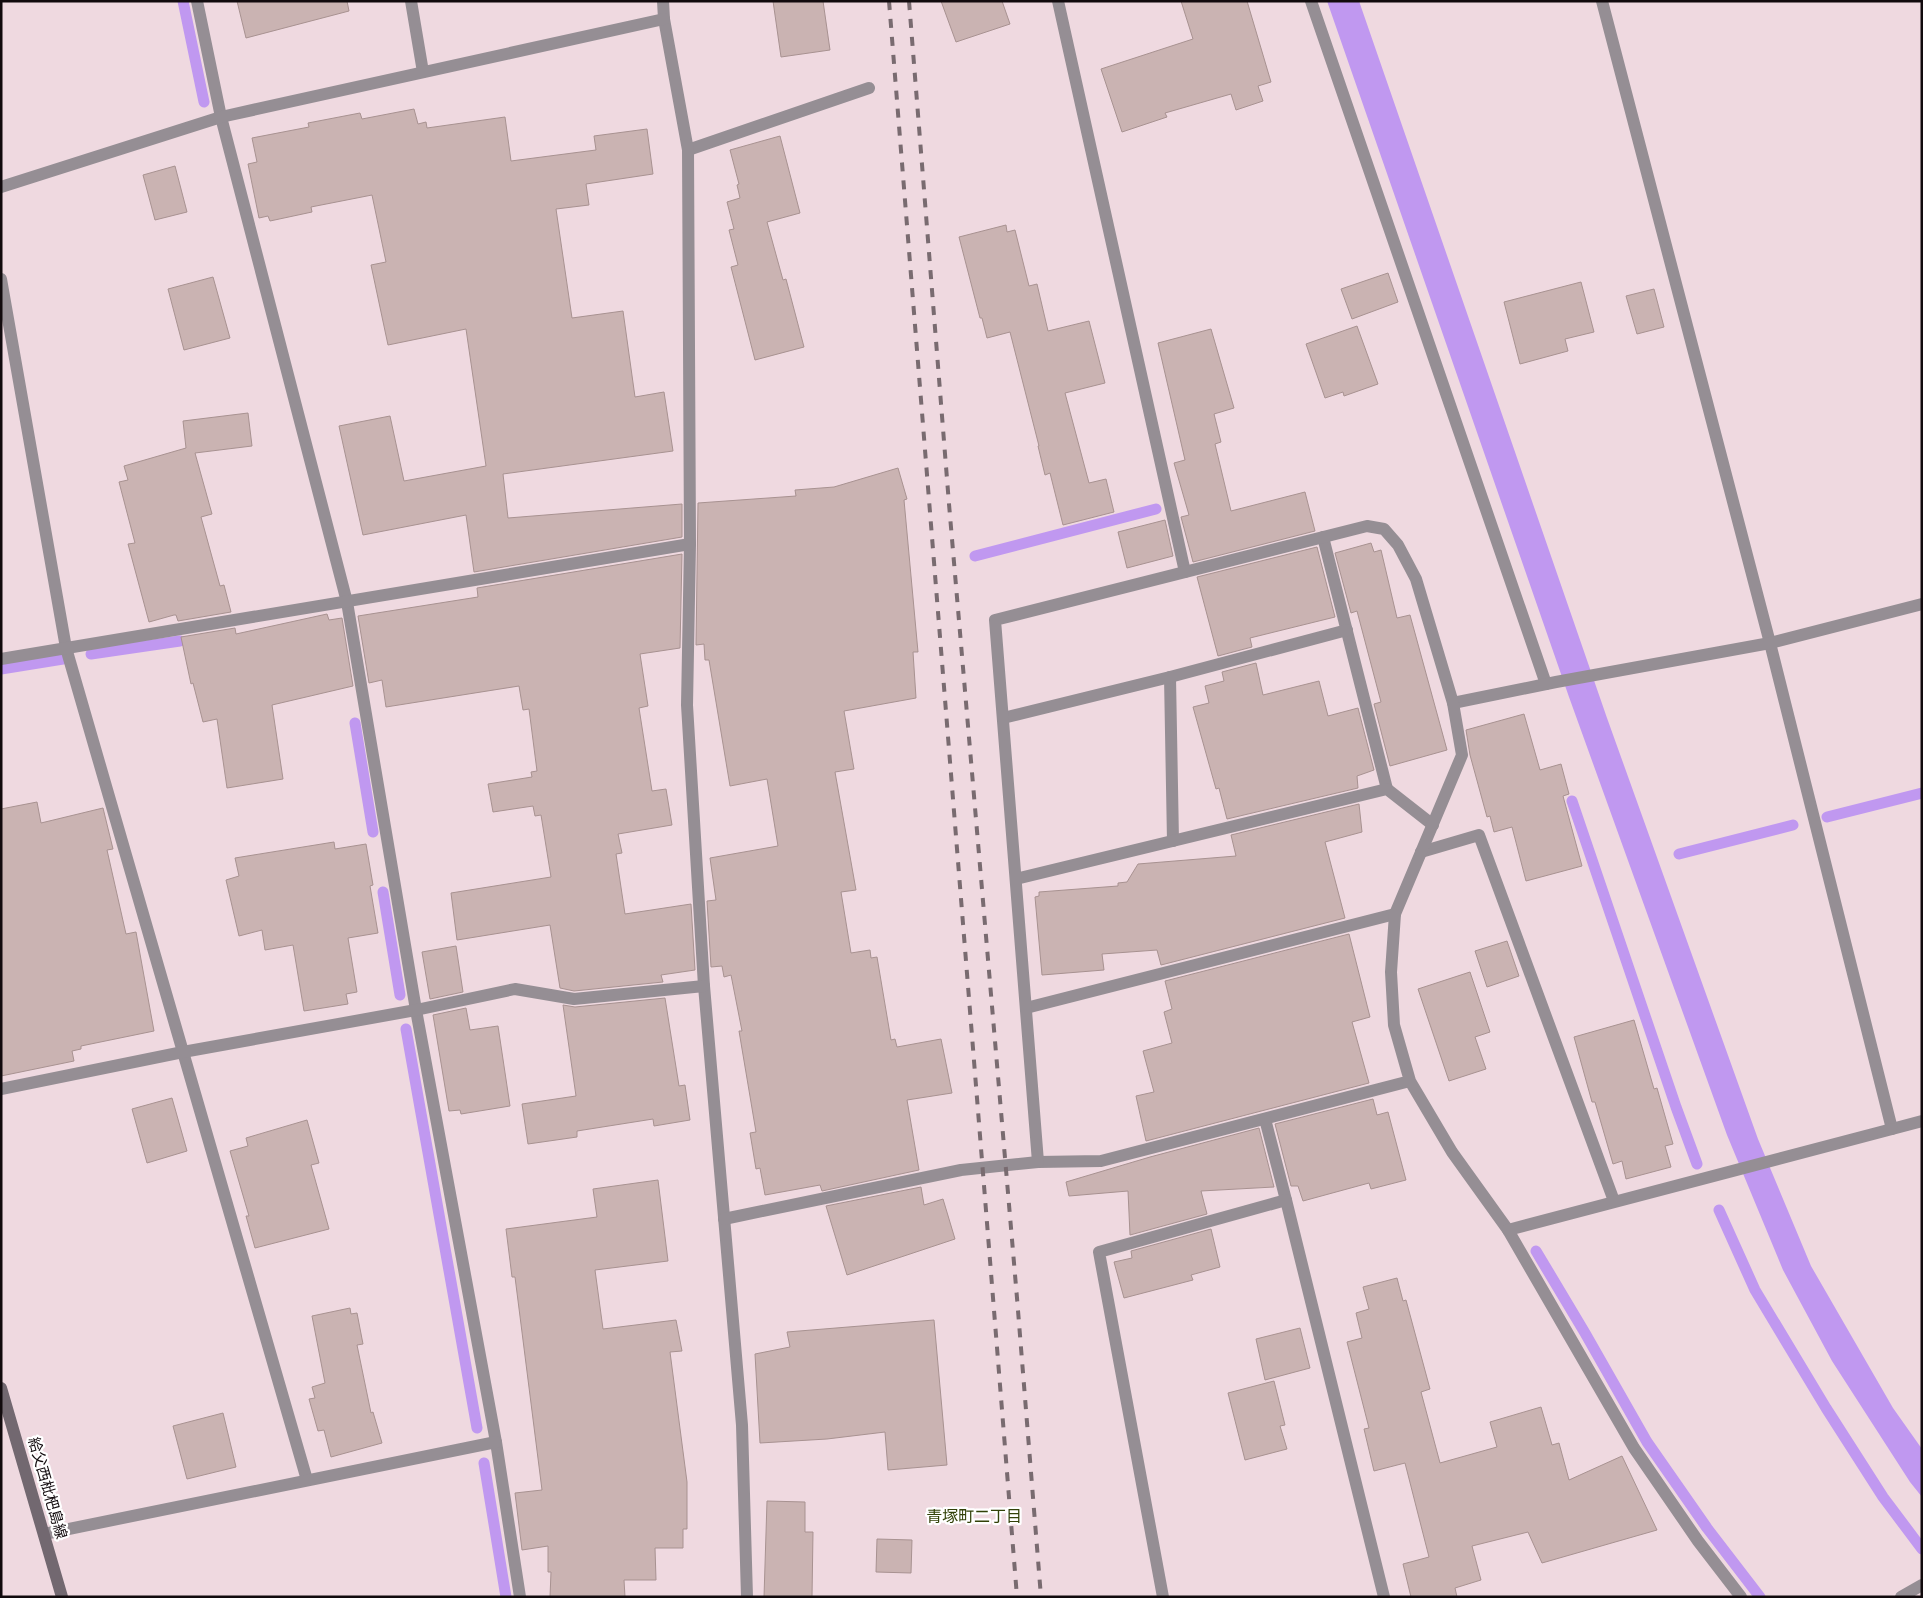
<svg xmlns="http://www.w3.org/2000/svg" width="1923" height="1598" font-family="Poppins,'Noto Sans JP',sans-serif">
	<rect width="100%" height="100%" fill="#efd9e0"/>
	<path fill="#c098f0" d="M1327,1H1359L1607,718L1758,1139L1811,1266L1893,1408L1922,1449V1497L1910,1482L1832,1361L1783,1270L1727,1135L1569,697Z"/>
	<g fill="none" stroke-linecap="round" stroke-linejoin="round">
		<g stroke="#c098f0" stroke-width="11">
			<path d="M183,1L204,102"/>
			<path d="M975,556L1156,509"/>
			<path d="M91,654L180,641"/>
			<path d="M1,669L63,659"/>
			<path d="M355,723L373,832"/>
			<path d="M1572,801L1676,1107L1697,1164"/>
			<path d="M1827,817L1922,793"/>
			<path d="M1679,854L1793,825"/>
			<path d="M383,892L400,995"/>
			<path d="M406,1029L477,1428"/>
			<path d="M1719,1210L1755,1290L1826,1408L1883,1497L1922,1549"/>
			<path d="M1536,1251L1585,1333L1647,1442L1707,1528L1760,1597"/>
			<path d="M484,1463L506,1597"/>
		</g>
	</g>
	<g fill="#cab3b2" stroke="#a89291">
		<path d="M237,1H347L349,11L246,38Z"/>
		<path d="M773,1H823L830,50L781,57Z"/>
		<path d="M941,1H1002L1010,24L956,42Z"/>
		<path d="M1181,1H1247L1271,82L1258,86L1263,101L1236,110L1231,94L1165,113L1167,117L1122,132L1101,69L1193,39Z"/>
		<path d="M414,109L418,124L426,122L427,128L505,117L511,161L596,150L594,136L647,129L653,174L586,184L589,205L556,209L572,318L623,311L635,397L664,392L673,451L503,474L508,518L682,504V537L474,572L466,515L363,535L339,426L390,416L404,481L486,466L466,329L388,345L371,265L386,262L372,195L311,207L312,212L270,221L268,216L259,218L248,164L257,162L252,138L309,127L308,123L360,113L362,119Z"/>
		<path d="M780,136L800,213L767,222L783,280L786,279L804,347L755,360L731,267L738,265L729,230L734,229L727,202L740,198L737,185L739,184L730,150Z"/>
		<path d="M175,166L187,212L155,220L143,175Z"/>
		<path d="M1006,225L1007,232L1015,230L1029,286L1037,284L1048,331L1089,321L1105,383L1065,393L1089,483L1106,479L1114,512L1063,525L1050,473L1045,475L1038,446H1039L1010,332L987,338L982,318H980L959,237Z"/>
		<path d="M1388,273L1398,302L1352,319L1341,289Z"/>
		<path d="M213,277L230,338L184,350L168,289Z"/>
		<path d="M1581,282L1594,332L1565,339L1568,351L1520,364L1504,302Z"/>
		<path d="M1654,289L1664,327L1637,334L1626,296Z"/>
		<path d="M1357,326L1378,384L1344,396L1343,392L1325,398L1306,344Z"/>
		<path d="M1211,329L1234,408L1214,414L1221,442L1215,444L1231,511L1305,492L1315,531L1193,562L1181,517L1189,515L1174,463L1185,460L1158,343Z"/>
		<path d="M248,413L252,446L195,453L212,514L201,517L220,586L224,585L231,612L178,621L176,615H174L149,622L128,544L135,543L119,482L128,480L124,466L186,448L183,421Z"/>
		<path d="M898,468L907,499L904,500L918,652H913L916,698L844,711L854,769L835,772L856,890L841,892L851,953L870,950L871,958L877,957L891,1040L895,1039L897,1047L941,1039L952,1093L907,1100L919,1170L822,1191L820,1185L765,1195L760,1168L756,1169L750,1133L756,1132L739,1031H742L731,975L724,977L722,966L711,967L707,901L716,900L710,858L778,846L767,779L730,786L709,660H705L704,644L696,645L698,503L796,496L795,490L834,487Z"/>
		<path d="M1165,520L1173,556L1127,568L1118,532Z"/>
		<path d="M1371,543L1374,552L1381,550L1397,618L1410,615L1447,750L1390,766L1374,704L1381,702L1357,611L1351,613L1335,553Z"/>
		<path d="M1317,547L1335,617L1250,638L1252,647L1218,656L1197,577Z"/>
		<path d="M682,554L680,648L640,654L648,706L639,708L652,791L666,789L672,825L618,834L622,853L616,854L625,914L691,904L695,970L661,975L663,982L574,991L560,988L550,925L457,940L451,893L551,877L541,815L535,816L533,806L493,812L488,784L532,777L531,772L537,771L529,709L523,710L519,686L386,707L382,680L369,683L358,616L478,597L477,588Z"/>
		<path d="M327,614L329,620L342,618L353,686L272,705L283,779L227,788L217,719L203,722L193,683L191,684L181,637L235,628L236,634Z"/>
		<path d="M1256,663L1263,695L1319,681L1328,716L1358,708L1374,770L1357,776L1358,788L1227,819L1219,788L1216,789L1193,707L1209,703L1205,686L1224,681L1222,672Z"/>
		<path d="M1524,714L1540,770L1561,764L1569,794L1563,796L1582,866L1526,881L1512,827L1494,832L1490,816L1487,817L1470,755L1466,730Z"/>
		<path d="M37,802L41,823L103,808L113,849L107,850L126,934L136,932L154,1031L81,1046V1049L72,1051L74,1061L1,1076V809Z"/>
		<path d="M1359,804L1362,832L1325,842L1345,918L1161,965L1157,950L1102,954L1104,970L1042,975L1035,897L1039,896V892L1118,886V883L1127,882L1138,864L1236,856L1231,835Z"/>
		<path d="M334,842L335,849L366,844L373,885L370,886L378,933L348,938L357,992L346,994L348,1004L304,1011L293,945L265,950L262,930L239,936L226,880L239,876L235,858Z"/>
		<path d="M1349,934L1370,1017L1352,1022L1369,1083L1146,1141L1136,1096L1154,1092L1143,1051L1172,1043L1164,1012L1172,1009L1165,981Z"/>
		<path d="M1507,941L1519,976L1487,987L1475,951Z"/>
		<path d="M456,946L463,992L430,999L422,952Z"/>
		<path d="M1470,972L1490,1032L1475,1037L1486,1069L1449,1081L1418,989Z"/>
		<path d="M665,998L679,1086L685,1085L690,1120L654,1126L653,1119L577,1131V1137L528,1144L522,1104L576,1096L563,1005L575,1007Z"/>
		<path d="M466,1008L470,1030L498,1026L510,1106L461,1114L460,1110L449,1111L433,1015Z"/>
		<path d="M1634,1020L1654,1089L1657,1088L1673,1144L1665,1146L1671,1167L1626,1179L1622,1161L1613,1164L1595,1102H1592L1574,1037Z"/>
		<path d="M172,1098L187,1151L147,1163L132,1109Z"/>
		<path d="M1373,1099L1377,1115L1388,1112L1406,1180L1371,1189L1369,1183L1303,1201L1298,1186H1291L1275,1124Z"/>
		<path d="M307,1120L319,1163L311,1165L329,1229L255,1248L246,1216H249L230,1151L248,1146L246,1138Z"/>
		<path d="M1259,1128L1274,1187L1201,1191L1207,1214L1130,1235L1128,1191L1069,1196L1066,1182L1150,1157Z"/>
		<path d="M658,1180L668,1261L595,1270L603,1329L676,1320L682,1351L670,1352L687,1482V1529H683V1548H655L656,1580H624L625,1597H550L551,1572H548V1546L522,1550L515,1493L542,1490L515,1277H512L506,1229L597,1217L593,1189Z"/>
		<path d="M921,1187L924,1205L943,1199L955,1239L847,1275L826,1206Z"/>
		<path d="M1211,1229L1220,1267L1191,1275L1193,1280L1124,1298L1114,1262L1132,1258L1131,1251Z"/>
		<path d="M1397,1278L1403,1301L1406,1300L1430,1389L1421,1392L1440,1463L1497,1447L1490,1422L1541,1407L1552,1445L1559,1443L1569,1480L1622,1456L1657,1530L1542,1563L1528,1532L1472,1546L1481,1580L1455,1588L1457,1597H1411L1403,1564L1429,1557L1405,1463L1374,1471L1364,1429L1369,1428L1347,1342L1362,1338L1356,1313L1369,1309L1363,1287Z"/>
		<path d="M350,1308L351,1314L357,1313L363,1344L357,1345L371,1413L373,1412L382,1443L331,1457L324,1430L318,1431L309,1399L315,1398L312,1387L325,1383L312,1316Z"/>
		<path d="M934,1320L947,1465L888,1470L885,1432L827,1439L760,1443L755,1354L790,1347L787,1332Z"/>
		<path d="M1300,1328L1310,1368L1265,1380L1256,1339Z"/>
		<path d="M1274,1381L1285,1425L1280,1426L1287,1449L1245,1460L1228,1393Z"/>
		<path d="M223,1413L236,1467L187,1479L173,1426Z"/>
		<path d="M767,1501L805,1502V1532H813L812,1597H764Z"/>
		<path d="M877,1539L912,1540L911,1573L876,1572Z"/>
	</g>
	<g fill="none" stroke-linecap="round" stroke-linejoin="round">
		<g stroke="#958e94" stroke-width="12">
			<path d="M411,1L423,72"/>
			<path d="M688,150L869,88"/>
		</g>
		<g stroke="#958e94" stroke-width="12">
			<path d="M197,1L221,117L347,602L416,1010L496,1442L520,1597"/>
			<path d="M663,1L664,19L688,150L690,544L687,705L704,986L742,1425L747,1597"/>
			<path d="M1058,1L1185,572"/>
			<path d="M1311,1L1546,684"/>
			<path d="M1602,1L1770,643L1892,1129L1922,1121"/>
			<path d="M1,187L221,117L664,19"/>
			<path d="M1,279L66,648L307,1480"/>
			<path d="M1323,537L1387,789"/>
			<path d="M1,659L690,544"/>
			<path d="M1170,677L1173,841"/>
			<path d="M1453,703L1556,682L1770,643L1922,604"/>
			<path d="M1003,718L1170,677L1347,630"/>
			<path d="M1421,852L1479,835L1614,1201"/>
			<path d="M1016,879L1387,789L1433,825"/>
			<path d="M1026,1008L1395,914"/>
			<path d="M1410,1081L1101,1161L1038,1162L995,620L1367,526L1384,529L1398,545L1416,579L1453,703L1462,755L1395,914L1391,972L1394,1025L1410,1081L1452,1152L1508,1230L1634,1448L1698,1541L1741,1597"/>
			<path d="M1,1089L183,1052L416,1010L515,989L574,999L704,986"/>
			<path d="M1265,1119L1286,1200"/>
			<path d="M724,1219L961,1170L1038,1162"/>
			<path d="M1508,1230L1892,1129"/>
			<path d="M44,1534L496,1442"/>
			<path d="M1163,1597L1099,1252L1286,1200L1384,1597"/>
			<path d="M1901,1597L1922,1585"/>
		</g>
		<path stroke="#726870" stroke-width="12" d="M1,1388L62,1597"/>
		<g stroke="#796b70" stroke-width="4" stroke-dasharray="9 9" stroke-linecap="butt">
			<path d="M889,1L1017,1597"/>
			<path d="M909,1L949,504L1017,1298L1041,1597"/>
		</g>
	</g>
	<g text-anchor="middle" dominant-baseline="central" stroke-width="4.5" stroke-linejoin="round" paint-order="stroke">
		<g font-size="15" fill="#110a0d" stroke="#fff">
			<text transform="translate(48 1488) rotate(74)">給父西枇杷島線</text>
		</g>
		<g font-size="16" fill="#324108" stroke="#fff">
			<text x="974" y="1516">青塚町二丁目</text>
		</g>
	</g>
	<rect width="1923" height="1598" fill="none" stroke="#110a0d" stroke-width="5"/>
</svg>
